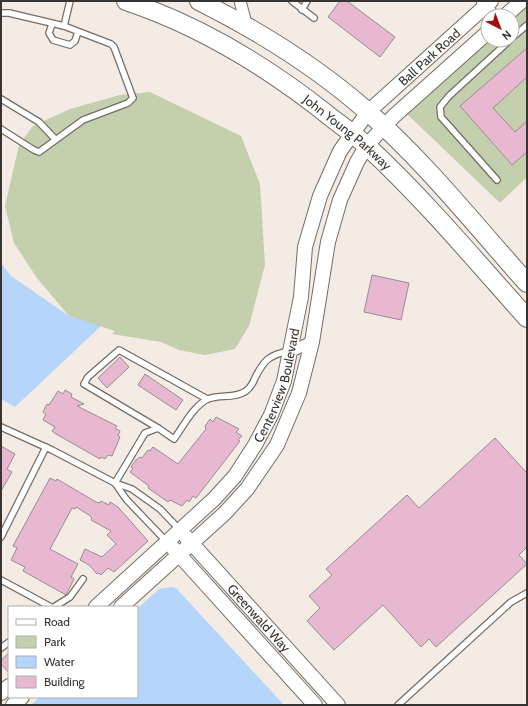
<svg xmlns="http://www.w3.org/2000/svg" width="528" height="706" font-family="Cabin,sans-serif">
	<rect width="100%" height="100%" fill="#f3ebe4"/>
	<g fill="#c3cfad">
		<path d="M527,4V177L500,203L406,113L488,40H512V17Z"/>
		<path d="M150,92L241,136L260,184L265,265L249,326L235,349L205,355L179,350L161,342L112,334L115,331L69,316L37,278L14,243L5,206L19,145L33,126L70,109L120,95Z"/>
	</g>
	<g fill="#b5d5fb">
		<path d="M1,263L11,276L69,316L101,326L15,407L1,399Z"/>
		<path d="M171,587L176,588L284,705H31L40,697H137V609L159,589Z"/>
	</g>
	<g fill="#e7b8d0" stroke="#988e93">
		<path d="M340,1H347L395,37L380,57L328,17Z"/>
		<path d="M527,48V77L493,108L515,132L527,121V152L512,165L460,106Z"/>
		<path d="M372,275L409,283L401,320L364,312Z"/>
		<path d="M120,357L129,367L107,388L98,378Z"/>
		<path d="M145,374L183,400L176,410L138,385Z"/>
		<path d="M65,390L72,394L71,397L84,404L77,406L117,426L115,428L120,431L118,436L120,437L112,456L108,455L105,459L101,457L100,459L56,434L52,431L55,427L43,420L46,414L43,412L47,404L49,405L58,391L63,394Z"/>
		<path d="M216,417L239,429L236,432L242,436L238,440L240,441L196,498L193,496L189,502L187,500L182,506L170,500L168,502L148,488L149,486L130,472L133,468L131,467L136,460L140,457L142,458L148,450L150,451L153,447L178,464L206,429L205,426L210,419L213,422Z"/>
		<path d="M495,438L527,473V547L519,555L527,564L436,647L429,639L421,647L383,605L334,650L307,621L320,608L309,596L332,575L326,569L407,495L419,508Z"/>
		<path d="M1,446L15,454L7,469L12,472L1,491Z"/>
		<path d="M50,478L56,481L57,479L96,502L100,503L101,501L109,505L110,502L118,507L148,541L114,572L108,568L101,575L99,573L97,574L89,565L80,560L85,549L102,557L116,544L107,535L111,531L91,520L92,518L89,515L76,507L75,509L72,508L50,549L78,564L71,577L74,579L66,595L23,571L25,567L11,560L17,548L13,546Z"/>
		<path d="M9,653V673L1,664V660Z"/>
	</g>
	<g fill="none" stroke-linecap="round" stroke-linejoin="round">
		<g stroke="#746d67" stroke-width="8">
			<g id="service">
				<path d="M292,1L314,18"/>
				<path d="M302,10L307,1"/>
				<path d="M1,13H9L64,26L111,44L114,47L133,98L128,103L83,120L39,152L34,150L1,129"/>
				<path d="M52,24L49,33L53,40L70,45L75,41L78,32"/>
				<path d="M64,26L70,1"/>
				<path d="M512,35L513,37L527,25"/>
				<path d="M1,99L39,122L55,139"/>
				<path d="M497,180L441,117L440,107L449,96L510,40"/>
				<path d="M1,427L52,450L115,483L132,489L160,509L180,530"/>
				<path d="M158,428L84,384L88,377L119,350L207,399"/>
				<path d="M115,483L145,433L158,428L174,439C183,427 193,406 208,399C220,394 235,399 246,391C250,388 253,383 255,378C264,360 269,355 289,351"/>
				<path d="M115,483L126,499L166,541"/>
				<path d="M1,537L46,447"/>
				<path d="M1,580L51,607"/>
				<path d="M54,607L70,597L83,579"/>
				<path d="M1,648L9,642"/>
				<path d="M398,705L511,602L527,593"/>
			</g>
		</g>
		<g stroke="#746d67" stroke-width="13">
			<g id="minor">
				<path d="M240,1L247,27"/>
				<path d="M482,1L494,16"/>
				<path d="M291,351L312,342"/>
			</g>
		</g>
		<g stroke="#746d67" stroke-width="16">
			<g id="tertiary">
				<path d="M505,16L522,1"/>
				<path id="s1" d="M186,537L338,705"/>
				<path d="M173,548L315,705"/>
				<path id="s2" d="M96,607L214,499L235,476L255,445L271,415L284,381L301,297L305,247L320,196L340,151L368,112L491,1"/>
				<path d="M121,607L225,513L247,489L277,445L299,393L312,342L328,242L340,200L357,162L367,145L394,116L488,32"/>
				<path d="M1,693L9,686"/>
				<path d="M13,705L22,697"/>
			</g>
		</g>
		<g stroke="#746d67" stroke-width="20">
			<g id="trunk">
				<path id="s3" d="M126,1C201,26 271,69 333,119C345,128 357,137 368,147C425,200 475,260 527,318"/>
				<path d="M199,1C259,31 318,68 368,112C426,163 475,225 527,283"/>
			</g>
		</g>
		<use href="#service" stroke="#fff" stroke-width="5.5"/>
		<use href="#minor" stroke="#fff" stroke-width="11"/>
		<use href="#tertiary" stroke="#fff" stroke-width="14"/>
		<use href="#trunk" stroke="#fff" stroke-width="18"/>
	</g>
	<g text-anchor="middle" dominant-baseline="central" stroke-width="4" stroke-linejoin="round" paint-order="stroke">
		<g font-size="13" fill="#373431" stroke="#fff">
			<text stroke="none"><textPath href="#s2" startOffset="667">Ball Park Road</textPath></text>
			<text stroke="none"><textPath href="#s3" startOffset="259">John Young Parkway</textPath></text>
			<text stroke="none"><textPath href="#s2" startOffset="292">Centerview Boulevard</textPath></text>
			<text stroke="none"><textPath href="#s1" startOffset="109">Greenwald Way</textPath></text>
		</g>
	</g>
	<rect width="528" height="706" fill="none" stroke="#373431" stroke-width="4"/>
	<rect x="8" y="606" width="130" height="92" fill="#ffffff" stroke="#afaead"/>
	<rect x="16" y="619" width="20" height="6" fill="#ffffff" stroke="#afaead"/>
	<text x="44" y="626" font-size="12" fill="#373431">Road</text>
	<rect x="16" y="636" width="20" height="12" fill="#c3cfad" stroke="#afaead"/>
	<text x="44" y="646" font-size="12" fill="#373431">Park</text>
	<rect x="16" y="656" width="20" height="12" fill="#b5d5fb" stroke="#afaead"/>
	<text x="44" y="666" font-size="12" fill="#373431">Water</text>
	<rect x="16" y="676" width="20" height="12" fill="#e7b8d0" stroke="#afaead"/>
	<text x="44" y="686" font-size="12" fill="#373431">Building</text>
	<g transform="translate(500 28) rotate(138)"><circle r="19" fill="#ffffff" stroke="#afaead"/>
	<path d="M0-3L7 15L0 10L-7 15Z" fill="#a50e0f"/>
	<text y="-6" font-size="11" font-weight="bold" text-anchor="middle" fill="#373431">N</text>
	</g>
</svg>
